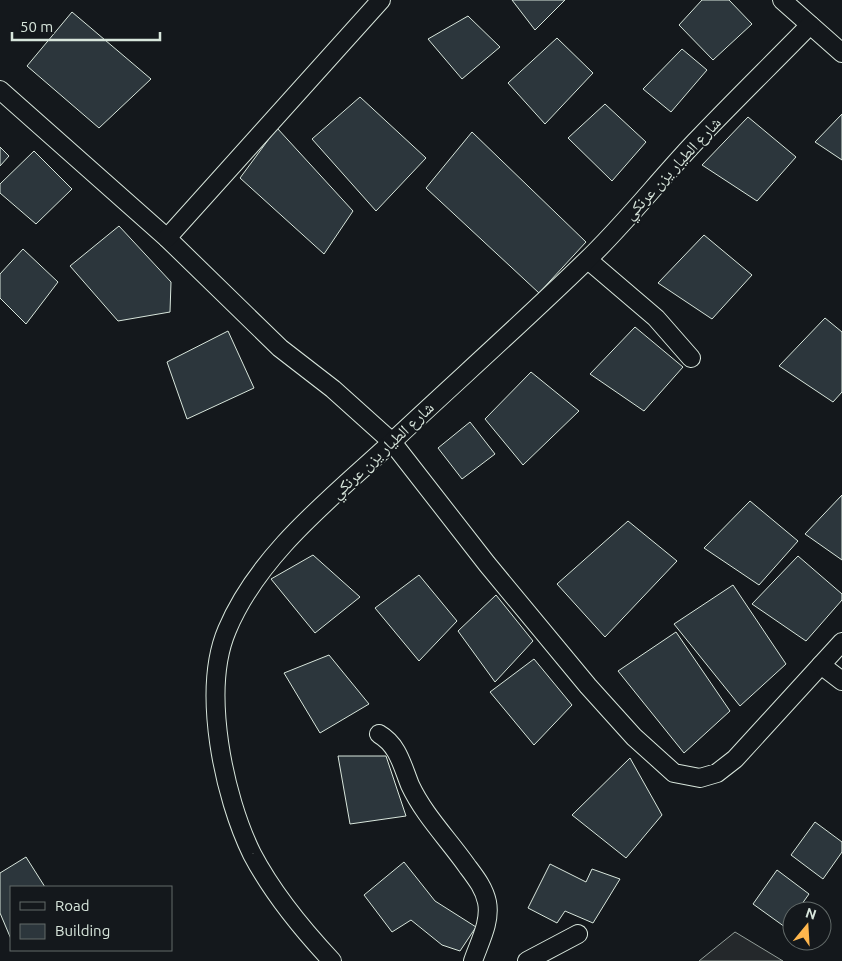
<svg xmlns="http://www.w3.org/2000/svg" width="842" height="961" font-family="Ubuntu,'Noto Naskh Arabic',sans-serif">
	<rect width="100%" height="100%" fill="#14181c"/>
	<path fill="#24282b" stroke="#939e99" d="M735,932L783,961H699Z"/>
	<g fill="#2c363c" stroke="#d8e6dc">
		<path d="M512,0H565L535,30Z"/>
		<path d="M702,0H729L752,24L713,60L679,25Z"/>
		<path d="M72,12L151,79L99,128L27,66Z"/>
		<path d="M468,16L500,47L462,79L428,39Z"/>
		<path d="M557,38L593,73L545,124L508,83Z"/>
		<path d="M682,49L707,70L671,112L643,89Z"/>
		<path d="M360,97L426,158L376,211L312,139Z"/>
		<path d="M605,104L646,142L612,181L568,138Z"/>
		<path d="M842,114V160L815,142Z"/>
		<path d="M748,117L796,157L757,201L702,165Z"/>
		<path d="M277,128L353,211L324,254L240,178Z"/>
		<path d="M472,132L586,242L539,293L426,188Z"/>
		<path d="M0,147L9,156L0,166Z"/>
		<path d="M34,151L72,189L36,224L0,193V184Z"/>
		<path d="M119,226L171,282L170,312L118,321L70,266Z"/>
		<path d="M704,235L752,275L712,319L658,283Z"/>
		<path d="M23,249L58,282L26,324L0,298V274Z"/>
		<path d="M825,318L842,332V392L833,402L779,366Z"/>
		<path d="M635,327L683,367L644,411L590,374Z"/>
		<path d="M228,331L254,388L187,419L167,362Z"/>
		<path d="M531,372L579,411L523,465L485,419Z"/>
		<path d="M470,422L495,454L462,479L438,448Z"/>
		<path d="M842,495V560L805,534Z"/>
		<path d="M750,501L798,541L759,585L704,548Z"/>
		<path d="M628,521L677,561L605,637L557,584Z"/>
		<path d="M313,555L360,597L315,633L271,579Z"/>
		<path d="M798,556L842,594V600L806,641L752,604Z"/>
		<path d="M419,575L457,621L419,661L375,608Z"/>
		<path d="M733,585L786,664L740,706L674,624Z"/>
		<path d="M496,595L533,641L495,682L458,631Z"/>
		<path d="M676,632L730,711L684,753L618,671Z"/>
		<path d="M329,655L369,704L320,733L284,673Z"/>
		<path d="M534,659L572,705L534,745L490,692Z"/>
		<path d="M338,756H386L406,816L350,824Z"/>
		<path d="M630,758L662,815L626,858L572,815Z"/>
		<path d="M815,822L842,842V852L823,879L791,855Z"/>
		<path d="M26,857L45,887H11V939L0,913V873Z"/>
		<path d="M404,862L435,901L476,927L460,951L442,945L411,920L392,932L364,895Z"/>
		<path d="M550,864L586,882L592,869L620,879L593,923L565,911L557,923L528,908Z"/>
		<path d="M777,870L809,894L797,911H792V917L785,927L753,904Z"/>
	</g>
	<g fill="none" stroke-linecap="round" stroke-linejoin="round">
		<g stroke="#d8e6dc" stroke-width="20">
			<g id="street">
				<path d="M782,0L842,53"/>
				<path d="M0,90L167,238L280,348L333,389L392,442L487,564L588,686L634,737L674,773L700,778L717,773L735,759L842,642"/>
				<path d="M167,238L381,0"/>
				<path d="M588,260L656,318L691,358"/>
				<path d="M821,665L842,681"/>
				<path d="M379,734C398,745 402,765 410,785C424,815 448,839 467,866C476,878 484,888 487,902C491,922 479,943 473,961"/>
				<path d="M332,961C301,928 273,894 252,854C224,797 201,691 227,630C259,553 334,496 394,440C457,381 522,323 585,262C624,225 658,181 695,142C733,102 772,64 810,25"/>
				<path d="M527,961L578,934"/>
			</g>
		</g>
		<use href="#street" stroke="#14181c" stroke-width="18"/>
	</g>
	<g text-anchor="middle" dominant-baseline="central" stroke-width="4" stroke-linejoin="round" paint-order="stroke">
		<g font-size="16" fill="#d8e6dc" stroke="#14181c">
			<text transform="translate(672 168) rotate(-47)">شارع الطيار يزن عرنكي</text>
			<text transform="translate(382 450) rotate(-43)">شارع الطيار يزن عرنكي</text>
		</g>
	</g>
	<rect x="10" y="886" width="162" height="65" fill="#14181c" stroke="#626a69"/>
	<rect x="20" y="902" width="25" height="8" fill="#14181c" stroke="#626a69"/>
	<text x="55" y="911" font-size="15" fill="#d8e6dc">Road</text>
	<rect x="20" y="924" width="25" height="15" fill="#2c363c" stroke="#626a69"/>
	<text x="55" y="936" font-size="15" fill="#d8e6dc">Building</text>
	<g transform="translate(807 926) rotate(18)"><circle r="24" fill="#14181c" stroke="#626a69"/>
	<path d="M0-4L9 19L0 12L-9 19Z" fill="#ffb74d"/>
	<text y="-8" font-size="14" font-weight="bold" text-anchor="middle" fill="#d8e6dc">N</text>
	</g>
	<path d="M12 32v8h148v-8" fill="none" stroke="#d8e6dc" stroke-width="2.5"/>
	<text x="20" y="32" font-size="15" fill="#d8e6dc" stroke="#14181c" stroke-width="4" paint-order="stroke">50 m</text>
</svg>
